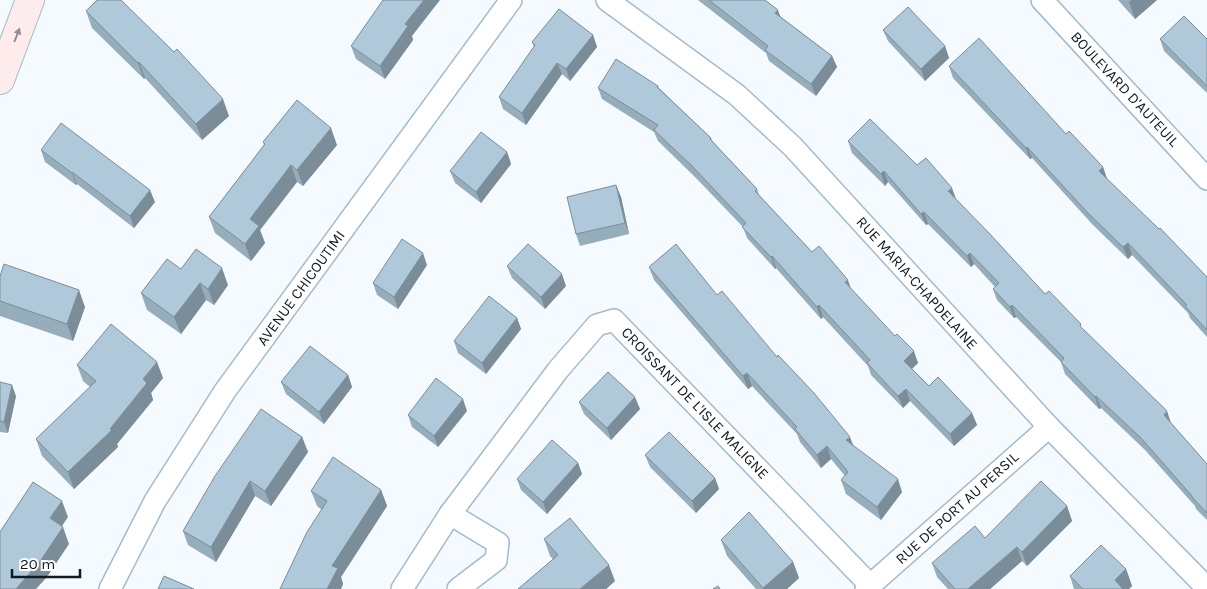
<svg xmlns="http://www.w3.org/2000/svg" width="1207" height="589" font-family="Karla,sans-serif">
	<rect width="100%" height="100%" fill="#f5fafe"/>
	<g fill="none" stroke-linecap="round" stroke-linejoin="round">
		<g stroke="#a2bbcd" stroke-width="24">
			<g id="street">
				<path d="M607,0L737,95L793,147L1049,427L1207,588"/>
				<path d="M1042,0L1207,179"/>
				<path d="M450,514L498,543L496,560L458,589"/>
				<path d="M110,589L155,501L225,391L511,0"/>
				<path d="M402,589L450,514L558,370L597,325L614,320L871,586"/>
				<path d="M866,589L1049,427"/>
			</g>
		</g>
		<g stroke="#a2bbcd" stroke-width="30">
			<path id="secondary" d="M0,80L30,0"/>
		</g>
		<use href="#street" stroke="#fff" stroke-width="21"/>
		<use href="#secondary" stroke="#feebeb" stroke-width="28"/>
	</g>
	<g fill="#96adbc">
		<path d="M698,0H765L781,17L832,56L837,67L816,96L769,61L766,53Z"/>
		<path d="M1118,0H1157L1135,19Z"/>
		<path d="M86,11L229,116L202,140L145,78L144,79L92,28Z"/>
		<path d="M883,30L945,46L949,58L925,81L888,41Z"/>
		<path d="M593,35L597,47L570,81L562,74L526,125L503,109L499,97L534,47L532,42Z"/>
		<path d="M412,36L413,40L385,79L356,59L351,46Z"/>
		<path d="M1160,39H1207V93L1164,51Z"/>
		<path d="M949,66L1066,134L1103,167L1107,179L1207,277V337L1190,318L1188,313L1132,255L1128,259L1092,224L1032,158L1030,159L953,78Z"/>
		<path d="M658,86L660,89L711,138L713,142L757,189L759,195L812,252L851,289L918,363L912,369L929,386L972,413L977,425L954,446L910,401L903,408L871,375L868,366L823,317L821,319L776,268L775,269L747,238L743,227L696,178L658,141L654,132L602,99L598,88Z"/>
		<path d="M848,141L917,165L956,199V200L1045,294L1083,329L1171,423L1207,464V520L1196,509L1195,506L1145,450L1101,408L1099,409L1065,374L1061,362L1016,317L1014,318L997,300L993,289L995,287L974,264L971,267L928,224L926,225L888,182L885,186L852,153Z"/>
		<path d="M263,142L337,145L303,186L297,182L260,230L265,243L251,261L215,233L209,217L264,145Z"/>
		<path d="M41,150L155,202L134,228L77,184L76,185L45,162Z"/>
		<path d="M507,152L511,164L481,203L455,183L450,171Z"/>
		<path d="M616,185L621,197L629,234L580,246L576,234Z"/>
		<path d="M427,265L398,309L377,295L373,283Z"/>
		<path d="M507,266L566,286L545,309L512,278Z"/>
		<path d="M649,267L717,295L777,357L853,445L902,492L881,520L846,494L841,480L845,476L831,459L821,468L800,442L797,434L752,386L748,389L654,280Z"/>
		<path d="M181,269L228,285L214,305L206,300L181,334L147,310L141,293Z"/>
		<path d="M0,276L85,307L73,341L0,316Z"/>
		<path d="M517,318L521,329L486,374L458,353L454,341Z"/>
		<path d="M77,365L163,378L151,393L153,400L117,444L118,447L74,489L42,456L36,439L90,387L83,381Z"/>
		<path d="M348,375L352,387L324,424L286,394L281,382Z"/>
		<path d="M0,382L16,396L8,433L0,432Z"/>
		<path d="M579,402L640,409L611,440L584,414Z"/>
		<path d="M467,411L438,447L412,427L408,415Z"/>
		<path d="M302,437L308,452L271,506L255,496L216,562L188,545L183,531Z"/>
		<path d="M645,455L715,478L719,489L696,513L650,467Z"/>
		<path d="M578,463L582,474L547,514L521,490L517,479Z"/>
		<path d="M381,490L387,506L341,577L343,584L341,589H280L322,510L317,506L311,491Z"/>
		<path d="M1067,506L1072,521L1027,566L1022,561L990,589H948L937,577L932,563L985,538Z"/>
		<path d="M544,539L615,581L606,589H518L553,559L550,556Z"/>
		<path d="M721,540L793,562L799,578L787,589H756L727,556Z"/>
		<path d="M1126,569L1132,586L1129,589H1074L1070,576Z"/>
	</g>
	<g fill="#7a8d99">
		<path d="M424,0H440L412,36L413,40L385,79L380,66L405,24Z"/>
		<path d="M1132,0H1157L1135,19L1129,2Z"/>
		<path d="M778,10L782,22L775,13Z"/>
		<path d="M593,35L597,47L570,81L566,69Z"/>
		<path d="M945,46L949,58L925,81L921,69Z"/>
		<path d="M832,56L837,67L816,96L811,84Z"/>
		<path d="M139,62L145,78L144,79L138,63Z"/>
		<path d="M557,63L562,74L526,125L522,113Z"/>
		<path d="M223,99L229,116L202,140L196,124Z"/>
		<path d="M331,128L337,145L303,186L297,170Z"/>
		<path d="M1027,147L1032,158L1030,159L1026,148Z"/>
		<path d="M507,152L511,164L481,203L476,192Z"/>
		<path d="M291,165L297,182L260,230L265,243L251,261L245,244L250,219Z"/>
		<path d="M1103,167L1107,179L1099,171Z"/>
		<path d="M884,171L888,182L885,186L881,174Z"/>
		<path d="M72,172L77,184L76,185L72,173Z"/>
		<path d="M616,185L621,197L629,234L625,223Z"/>
		<path d="M952,188L956,199L952,203L948,191Z"/>
		<path d="M150,190L155,202L134,228L130,216Z"/>
		<path d="M924,212L928,224L926,225L921,214Z"/>
		<path d="M1128,243L1132,255L1128,259L1123,247Z"/>
		<path d="M423,253L427,265L398,309L394,297Z"/>
		<path d="M970,253L974,264L971,267L967,256Z"/>
		<path d="M772,256L776,268L775,269L771,257Z"/>
		<path d="M222,268L228,285L214,305L208,289Z"/>
		<path d="M562,274L566,286L545,309L541,297Z"/>
		<path d="M848,280L852,292L845,282Z"/>
		<path d="M200,283L206,300L181,334L174,317Z"/>
		<path d="M79,290L85,307L73,341L67,324Z"/>
		<path d="M819,305L823,317L821,319L817,307Z"/>
		<path d="M1012,305L1016,317L1014,318L1010,307Z"/>
		<path d="M517,318L521,329L486,374L482,363Z"/>
		<path d="M914,351L918,363L908,372L904,361Z"/>
		<path d="M157,362L163,378L151,393L153,400L117,444L118,447L74,489L68,472Z"/>
		<path d="M747,373L752,386L748,389L743,376Z"/>
		<path d="M348,375L352,387L324,424L319,412Z"/>
		<path d="M12,385L16,396L8,433L4,422Z"/>
		<path d="M906,389L910,401L903,408L898,396Z"/>
		<path d="M1096,396L1101,408L1099,409L1095,397Z"/>
		<path d="M635,397L640,409L611,440L607,428Z"/>
		<path d="M463,399L467,411L438,447L434,436Z"/>
		<path d="M1167,411L1171,423L1164,415Z"/>
		<path d="M972,413L977,425L954,446L950,434Z"/>
		<path d="M302,437L308,452L271,506L265,491Z"/>
		<path d="M850,437L855,450L846,440Z"/>
		<path d="M827,446L831,459L821,468L817,455Z"/>
		<path d="M578,463L582,474L547,514L543,502Z"/>
		<path d="M715,478L719,489L696,513L692,501Z"/>
		<path d="M898,479L902,492L881,520L877,507Z"/>
		<path d="M250,481L255,496L216,562L211,547Z"/>
		<path d="M381,490L387,506L341,577L343,584L341,589H327L332,566Z"/>
		<path d="M62,501L68,517L56,535L50,518Z"/>
		<path d="M1067,506L1072,521L1027,566L1022,552Z"/>
		<path d="M63,527L69,544L47,577L36,589H16Z"/>
		<path d="M1017,547L1022,561L990,589H968Z"/>
		<path d="M793,562L799,578L787,589H764L763,588Z"/>
		<path d="M609,565L615,581L606,589H580Z"/>
		<path d="M1126,569L1132,586L1129,589H1118L1115,580Z"/>
	</g>
	<g fill="#afc9db" stroke="#7a8d99">
		<path d="M97,0H121L174,52L177,49L223,99L196,124L139,62L138,63L86,11Z"/>
		<path d="M383,0H424L405,24L408,26L380,66L351,46Z"/>
		<path d="M709,0H765L778,10L775,13L832,56L811,84L765,50L768,46Z"/>
		<path d="M908,7L945,46L921,69L883,30Z"/>
		<path d="M559,9L593,35L566,69L557,63L522,113L499,97L535,45L532,42Z"/>
		<path d="M1184,16L1207,39V86L1160,39Z"/>
		<path d="M979,38L1066,134L1069,131L1103,167L1099,171L1159,229L1160,228L1207,277V330L1185,306L1187,305L1128,243L1123,247L1088,213L1027,147L1026,148L949,66Z"/>
		<path d="M616,59L658,86L657,87L711,138L710,139L757,189L755,191L812,252L819,246L848,280L845,282L895,336L897,334L914,351L904,361L929,386L938,377L972,413L950,434L906,389L898,396L867,363L870,360L819,305L817,307L772,256L771,257L742,227L746,223L692,166L654,130L658,125L598,88Z"/>
		<path d="M297,100L331,128L297,170L291,165L250,219L259,226L245,244L209,217L265,144L263,142Z"/>
		<path d="M870,119L917,165L926,158L952,188L948,191L989,233L1045,294L1049,291L1081,324L1080,326L1167,411L1164,415L1207,464V513L1192,497V496L1141,438L1096,396L1095,397L1061,362L1064,358L1012,305L1010,307L993,289L999,283L970,253L967,256L924,212L921,214L884,171L881,174L848,141Z"/>
		<path d="M61,123L150,190L130,216L72,172V173L41,150Z"/>
		<path d="M481,132L507,152L476,192L450,171Z"/>
		<path d="M616,185L625,223L576,234L567,197Z"/>
		<path d="M402,239L423,253L394,297L373,283Z"/>
		<path d="M528,244L562,274L541,297L507,266Z"/>
		<path d="M676,244L717,295L722,291L777,357L778,355L814,393L850,437L846,440L898,479L877,507L841,480L848,472L827,446L817,455L795,429L797,427L747,373L743,376L649,267Z"/>
		<path d="M196,249L222,268L208,289L200,283L174,317L141,293L167,259L181,269Z"/>
		<path d="M4,264L79,290L67,324L0,301V276Z"/>
		<path d="M489,296L517,318L482,363L454,341Z"/>
		<path d="M111,324L157,362L143,379L147,383L110,429L112,430L68,472L36,439L96,381L77,365Z"/>
		<path d="M310,346L348,375L319,412L281,382Z"/>
		<path d="M608,372L635,397L607,428L579,402Z"/>
		<path d="M436,378L463,399L434,436L408,415Z"/>
		<path d="M0,382L12,385L4,422L0,421Z"/>
		<path d="M261,409L302,437L265,491L250,481L211,547L183,531L215,476Z"/>
		<path d="M669,432L715,478L692,501L645,455Z"/>
		<path d="M552,440L578,463L543,502L517,479Z"/>
		<path d="M333,457L381,490L332,566L338,568L327,589H280L307,532L327,501L311,491Z"/>
		<path d="M1041,481L1067,506L1022,552L1017,547L968,589H955L932,563L975,526L985,538Z"/>
		<path d="M33,482L62,501L50,518L63,527L41,560L16,589H0V532Z"/>
		<path d="M749,512L793,562L763,588L721,540Z"/>
		<path d="M570,518L609,565L580,589H518L558,555L544,539Z"/>
		<path d="M1101,545L1126,569L1115,580L1123,589H1083L1070,576Z"/>
		<path d="M164,576L194,589H158Z"/>
		<path d="M718,586L720,589H713Z"/>
	</g>
	<defs><path id="oneway-solid" d="M-6-.8H1V-3.2L6.5 0L1 3.2V.8H-6Z" transform="scale(1.25)"/></defs>
	<use fill="#938d90" href="#oneway-solid" transform="translate(17 35) rotate(-69)"/>
	<g text-anchor="middle" dominant-baseline="central" stroke-width="4" stroke-linejoin="round" paint-order="stroke">
		<g font-size="15" fill="#111a20" stroke="#fff">
			<text transform="translate(1125 89) rotate(47)">BOULEVARD D'AUTEUIL</text>
			<text transform="translate(917 283) rotate(48)">RUE MARIA-CHAPDELAINE</text>
			<text transform="translate(301 288) rotate(-54)">AVENUE CHICOUTIMI</text>
			<text transform="translate(695 403) rotate(46)">CROISSANT DE L'ISLE MALIGNE</text>
			<text transform="translate(957 508) rotate(-42)">RUE DE PORT AU PERSIL</text>
		</g>
	</g>
	<path d="M12 569v8h68v-8" fill="none" stroke="#111a20" stroke-width="2.5"/>
	<text x="20" y="569" font-size="15" fill="#111a20" stroke="#ffffff" stroke-width="4" paint-order="stroke">20 m</text>
</svg>
